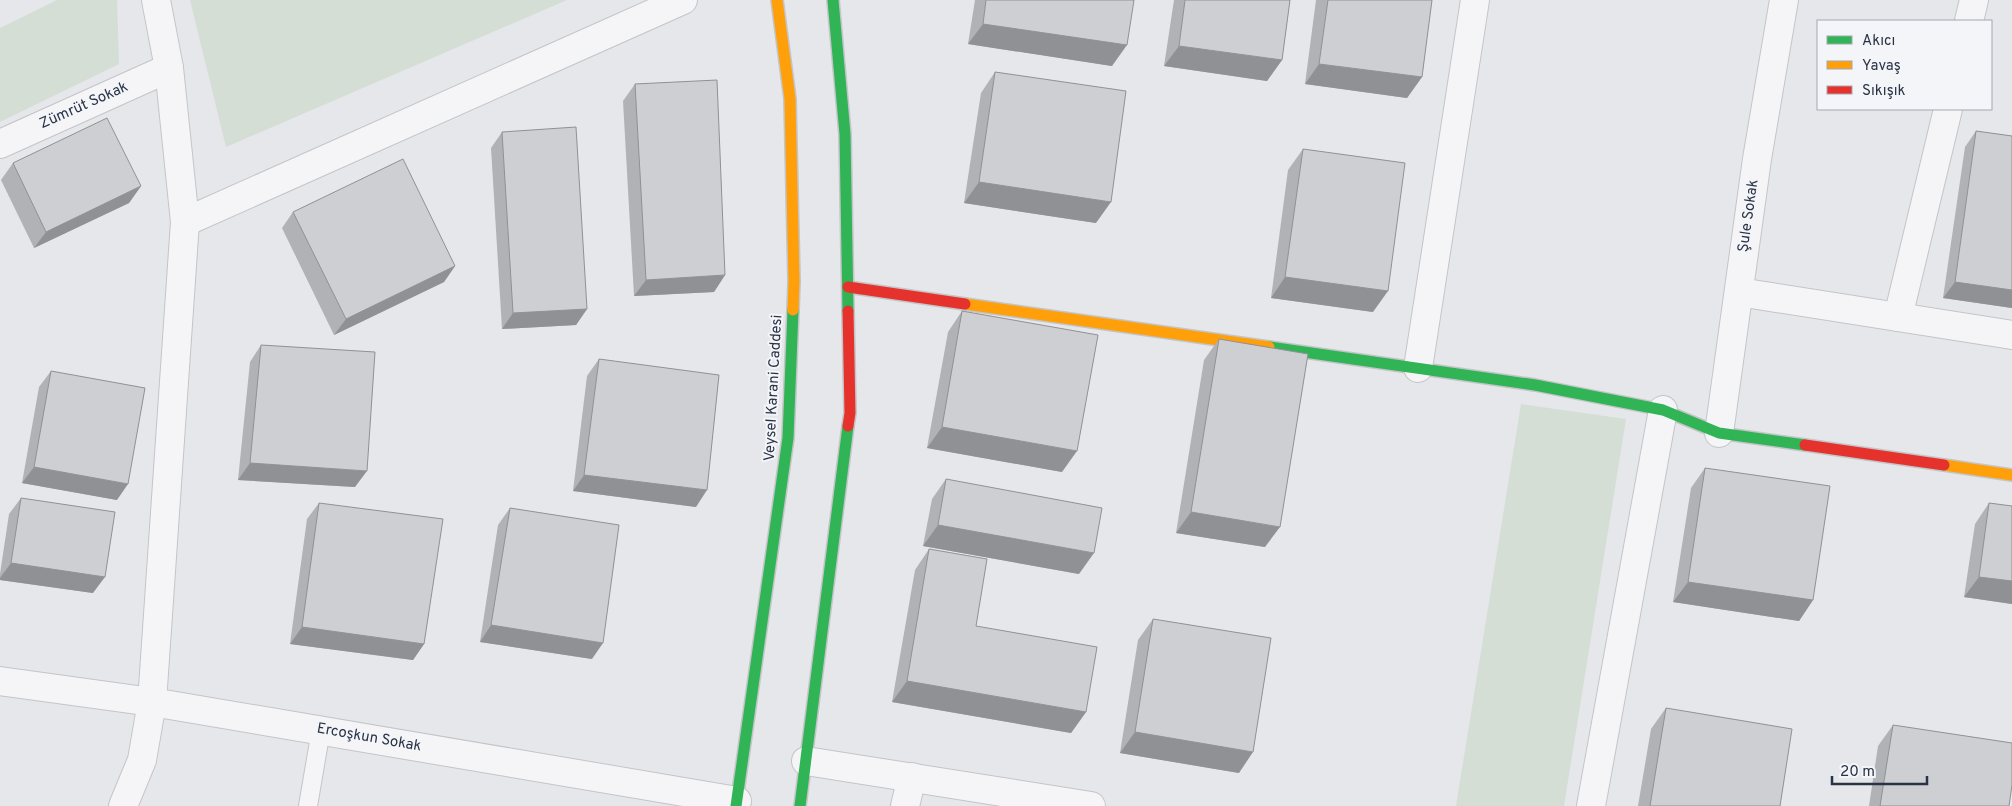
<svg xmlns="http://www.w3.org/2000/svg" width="2012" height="806" font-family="Overpass,sans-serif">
	<rect width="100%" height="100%" fill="#e5e7ea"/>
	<g fill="#d5ded5">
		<path d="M57,0H117L119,64L0,122V28Z"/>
		<path d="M190,0H567L226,147Z"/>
		<path d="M1521,404L1626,419L1564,806H1456Z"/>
	</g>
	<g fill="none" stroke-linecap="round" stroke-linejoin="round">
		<g stroke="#c3c5c8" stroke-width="20">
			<path id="lane" d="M308,806L321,730"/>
		</g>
		<g stroke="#c3c5c8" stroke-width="30">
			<g id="street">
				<path d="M1969,21L1974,0"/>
				<path d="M0,144L169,68"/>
				<path d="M185,222L683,0"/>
				<path d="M1739,292L2012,335"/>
				<path d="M1898,317L1948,109"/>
				<path d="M1418,368L1475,0"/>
				<path d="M1719,433L1757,159L1784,0"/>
				<path d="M0,681L152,702L737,801"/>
				<path d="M806,761L1091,806"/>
				<path d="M123,806L142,760L152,702L185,222L169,68L156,0"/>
				<path d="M905,806L912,777"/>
				<path d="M1591,806L1663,410"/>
			</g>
		</g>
		<g stroke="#c3c5c8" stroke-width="14">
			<g id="fast">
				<path d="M833,0L845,134L848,311"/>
				<path d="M1269,347L1535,385L1663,410L1719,433L1805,445"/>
				<path d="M736,806L788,438L793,310"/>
				<path d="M800,806L848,426"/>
			</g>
		</g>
		<g stroke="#c3c5c8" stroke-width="14">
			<g id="slow">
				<path d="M777,0L790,99L794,281L793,310"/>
				<path d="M965,304L1269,347"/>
				<path d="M1944,465L2012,475"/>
			</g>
		</g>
		<g stroke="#c3c5c8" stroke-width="14">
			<g id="jam">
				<path d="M848,287L965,304"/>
				<path d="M848,311L850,413L848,426"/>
				<path d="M1805,445L1944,465"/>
			</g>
		</g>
		<use href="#lane" stroke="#f5f5f7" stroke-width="18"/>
		<use href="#street" stroke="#f5f5f7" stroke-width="28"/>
		<use href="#fast" stroke="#30b455" stroke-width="11"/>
		<use href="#slow" stroke="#ff9f0a" stroke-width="11"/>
		<use href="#jam" stroke="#e5322d" stroke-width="11"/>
	</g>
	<g fill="#b0b2b5">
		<path d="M975,0H1134L1112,66L968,44Z"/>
		<path d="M1174,0H1290L1282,60L1267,81L1164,66Z"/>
		<path d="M1316,0H1432L1422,77L1407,98L1305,84Z"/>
		<path d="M995,72L1096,223L964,203L981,93Z"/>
		<path d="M635,84L725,275L714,292L634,296L623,101Z"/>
		<path d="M1976,131L2012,136V308L1943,298L1965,147Z"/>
		<path d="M502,132L587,309L576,325L502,329L491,148Z"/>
		<path d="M1303,149L1373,312L1271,298L1288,170Z"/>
		<path d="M13,163L141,186L129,203L34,248L1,180Z"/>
		<path d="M293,212L455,266L444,282L334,335L282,228Z"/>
		<path d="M962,311L1062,472L927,448L948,332Z"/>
		<path d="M1219,339L1265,547L1176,533L1204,360Z"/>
		<path d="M261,345L355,487L238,480L250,362Z"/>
		<path d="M599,359L696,507L573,491L587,376Z"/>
		<path d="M51,371L117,500L22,483L39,387Z"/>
		<path d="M1705,468L1813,600L1799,621L1673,602L1691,488Z"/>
		<path d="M946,479L1079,574L923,546L932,499Z"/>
		<path d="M21,498L93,593L0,580V574L9,514Z"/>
		<path d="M319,503L424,644L413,660L290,644L307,519Z"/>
		<path d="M1989,503L2012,506V604L1964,597L1975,524Z"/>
		<path d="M510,508L592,659L480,642L498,525Z"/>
		<path d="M929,549L976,626L1086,712L1071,733L892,702L915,570Z"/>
		<path d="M1153,619L1239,773L1120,753L1138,640Z"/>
		<path d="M1666,708L1780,806H1638L1651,729Z"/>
		<path d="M1893,725L2009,806H1869L1878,746Z"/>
	</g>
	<g fill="#909194">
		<path d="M983,24L1127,45L1112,66L968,44Z"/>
		<path d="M1179,46L1282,60L1267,81L1164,66Z"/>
		<path d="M1319,64L1422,77L1407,98L1305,84Z"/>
		<path d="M979,182L1111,202L1096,223L964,203Z"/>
		<path d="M141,186L129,203L34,248L46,232Z"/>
		<path d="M455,266L444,282L334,335L346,319Z"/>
		<path d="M725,275L714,292L634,296L646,280Z"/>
		<path d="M1285,277L1388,291L1373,312L1271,298Z"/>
		<path d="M1955,282L2012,290V308L1943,298Z"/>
		<path d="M587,309L576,325L502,329L513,313Z"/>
		<path d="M942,427L1077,451L1062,472L927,448Z"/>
		<path d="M250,463L367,471L355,487L238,480Z"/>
		<path d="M34,467L128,484L117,500L22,483Z"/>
		<path d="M584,475L707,490L696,507L573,491Z"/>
		<path d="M1191,512L1280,527L1265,547L1176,533Z"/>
		<path d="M938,525L1094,553L1079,574L923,546Z"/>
		<path d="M11,563L105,577L93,593L0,580V578Z"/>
		<path d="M1979,577L2012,581V604L1964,597Z"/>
		<path d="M1688,582L1813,600L1799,621L1673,602Z"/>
		<path d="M491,625L603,643L592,659L480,642Z"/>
		<path d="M302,627L424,644L413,660L290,644Z"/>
		<path d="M907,681L1086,712L1071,733L892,702Z"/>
		<path d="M1135,732L1253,752L1239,773L1120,753Z"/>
	</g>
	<g fill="#cdcfd3" stroke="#909194">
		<path d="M986,0H1134L1127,45L983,24Z"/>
		<path d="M1185,0H1290L1282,60L1179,46Z"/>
		<path d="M1328,0H1432L1422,77L1319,64Z"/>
		<path d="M995,72L1126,91L1111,202L979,182Z"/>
		<path d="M717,80L725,275L646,280L635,84Z"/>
		<path d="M107,118L141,186L46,232L13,163Z"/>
		<path d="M576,127L587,309L513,313L502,132Z"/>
		<path d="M1976,131L2012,136V290L1955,282Z"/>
		<path d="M1303,149L1405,163L1388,291L1285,277Z"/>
		<path d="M403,159L455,266L346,319L293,212Z"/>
		<path d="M962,311L1098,335L1077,451L942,427Z"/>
		<path d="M1219,339L1308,354L1280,527L1191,512Z"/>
		<path d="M261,345L375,352L367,471L250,463Z"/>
		<path d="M599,359L719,375L707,490L584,475Z"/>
		<path d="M51,371L145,388L128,484L34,467Z"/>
		<path d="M1705,468L1830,486L1813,600L1688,582Z"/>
		<path d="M946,479L1102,508L1094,553L938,525Z"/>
		<path d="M21,498L115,512L105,577L11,563Z"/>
		<path d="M319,503L443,519L424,644L302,627Z"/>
		<path d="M1989,503L2012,506V581L1979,577Z"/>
		<path d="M510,508L619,525L603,643L491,625Z"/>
		<path d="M929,549L987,559L976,626L1097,647L1086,712L907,681Z"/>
		<path d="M1153,619L1271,638L1253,752L1135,732Z"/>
		<path d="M1666,708L1792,729L1780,806H1650Z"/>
		<path d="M1893,725L2012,743V785L2009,806H1880Z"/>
	</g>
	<g text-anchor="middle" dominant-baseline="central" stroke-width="4" stroke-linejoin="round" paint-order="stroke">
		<g font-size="15" fill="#2a3345" stroke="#f3f5f9">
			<text transform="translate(84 106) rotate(-24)">Zümrüt Sokak</text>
			<text transform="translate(1749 216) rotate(-82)">Şule Sokak</text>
			<text transform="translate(774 388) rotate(-87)">Veysel Karani Caddesi</text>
			<text transform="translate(369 738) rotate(10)">Ercoşkun Sokak</text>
		</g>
	</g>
	<rect x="1817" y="20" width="175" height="90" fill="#f3f5f9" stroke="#a3a7b1"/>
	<rect x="1827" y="36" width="25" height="8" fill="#30b455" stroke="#a3a7b1"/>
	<text x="1862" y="45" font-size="15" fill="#2a3345">Akıcı</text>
	<rect x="1827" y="61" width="25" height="8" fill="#ff9f0a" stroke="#a3a7b1"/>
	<text x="1862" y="70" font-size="15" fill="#2a3345">Yavaş</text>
	<rect x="1827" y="86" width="25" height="8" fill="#e5322d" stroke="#a3a7b1"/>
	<text x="1862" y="95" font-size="15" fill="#2a3345">Sıkışık</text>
	<path d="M1832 776v8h95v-8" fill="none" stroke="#2a3345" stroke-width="2.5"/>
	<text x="1840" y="776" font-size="15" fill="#2a3345" stroke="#f3f5f9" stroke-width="4" paint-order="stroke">20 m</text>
</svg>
